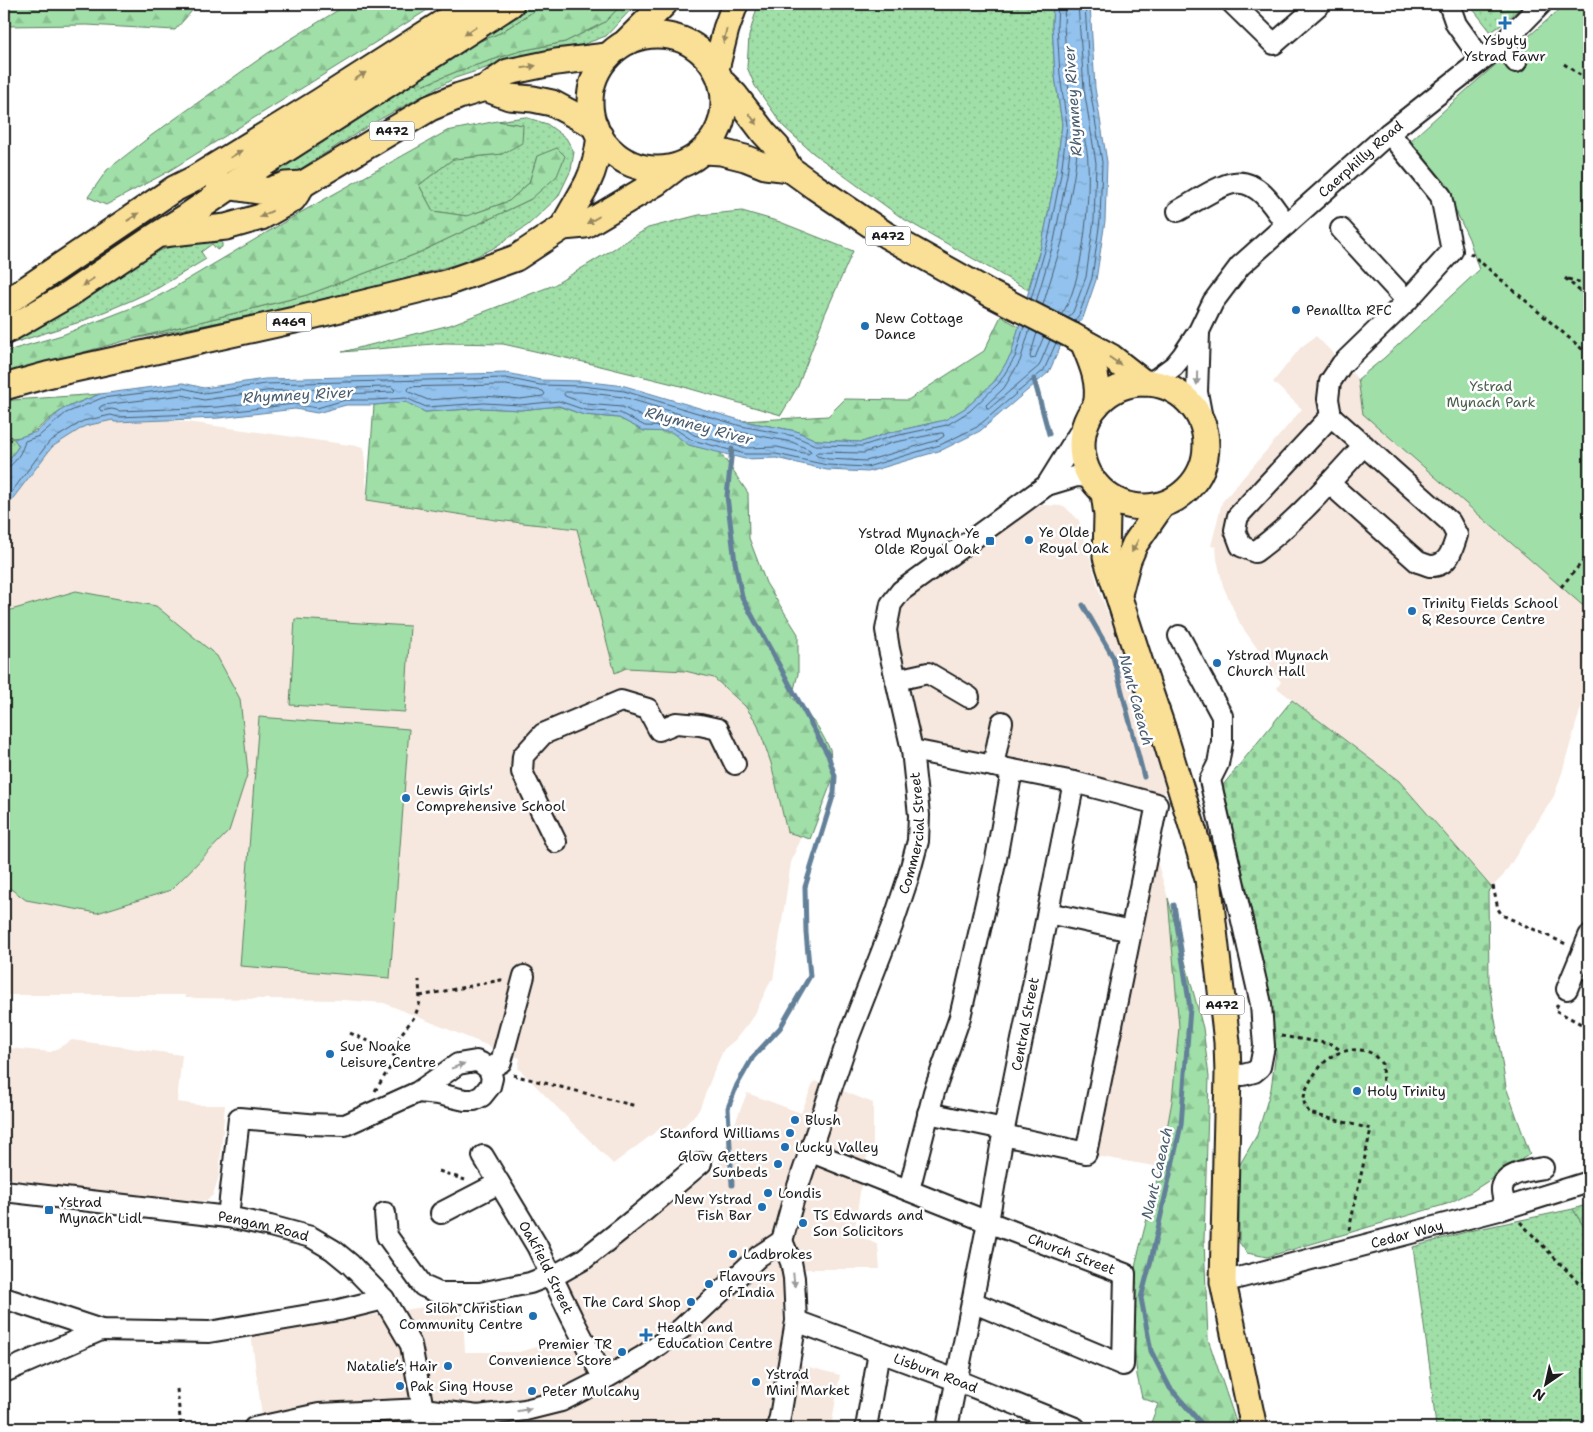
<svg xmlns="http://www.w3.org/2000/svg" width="1593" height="1432" font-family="'Shantell Sans',sans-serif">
	<defs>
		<pattern id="grass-dots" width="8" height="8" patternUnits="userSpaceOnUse" patternTransform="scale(1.25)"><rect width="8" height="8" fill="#a0dfa8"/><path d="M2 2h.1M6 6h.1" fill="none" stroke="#89bf90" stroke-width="1.8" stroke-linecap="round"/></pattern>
		<pattern id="forest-firs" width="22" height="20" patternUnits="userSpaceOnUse" patternTransform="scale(1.25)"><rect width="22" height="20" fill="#a0dfa8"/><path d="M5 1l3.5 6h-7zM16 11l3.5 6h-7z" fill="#89bf90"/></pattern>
		<pattern id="cemetery-stones" width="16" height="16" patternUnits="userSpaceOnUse" patternTransform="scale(1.25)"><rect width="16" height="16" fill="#a0dfa8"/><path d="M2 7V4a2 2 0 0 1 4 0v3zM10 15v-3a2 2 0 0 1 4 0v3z" fill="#89bf90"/></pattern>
		<pattern id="garden-furrows" width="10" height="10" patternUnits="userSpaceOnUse" patternTransform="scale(1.25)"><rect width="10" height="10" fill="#a0dfa8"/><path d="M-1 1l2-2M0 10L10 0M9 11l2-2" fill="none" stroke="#89bf90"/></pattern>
		<pattern id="water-ripples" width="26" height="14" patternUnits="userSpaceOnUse" patternTransform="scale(1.25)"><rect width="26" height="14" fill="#92c2ed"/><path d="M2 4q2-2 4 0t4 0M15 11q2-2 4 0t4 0" fill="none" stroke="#7da6cb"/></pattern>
	</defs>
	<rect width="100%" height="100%" fill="#fff"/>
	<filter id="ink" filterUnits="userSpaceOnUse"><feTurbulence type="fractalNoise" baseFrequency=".02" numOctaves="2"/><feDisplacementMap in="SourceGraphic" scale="10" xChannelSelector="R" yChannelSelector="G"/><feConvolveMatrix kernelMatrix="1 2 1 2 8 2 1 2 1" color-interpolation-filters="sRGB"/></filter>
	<g filter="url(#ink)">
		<g fill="#f6e8de">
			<path d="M1316,336L1358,379L1363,414L1589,611V682L1576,724L1562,773L1554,796L1503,876L1492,887L1399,781L1277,688L1281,682L1240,624L1223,586L1217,559L1216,547L1211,546L1222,502L1302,409L1273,382L1301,347Z"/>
			<path d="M113,420L114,422L173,420L364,447L367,497L600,506L743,632L803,831L791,863L773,980H771L754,1016L735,1040L724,1049L715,1069L699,1110L671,1141L661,1128L613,1164L518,1068L520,1058L496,1052V1049L384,1003L343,1000L186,998L185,995H4V510L52,447L85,426Z"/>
			<path d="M1043,505L1064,506L1079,520L1100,593L1158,747L1170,783L1159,802L920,751L916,738L911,697L898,647L897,625L899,615L903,605L908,598L966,555L1031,510Z"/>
			<path d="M1157,861L1168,898L1179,1027L1172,1101L1160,1167L1090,1155Z"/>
			<path d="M72,1040L182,1055L177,1102L199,1105H225L219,1176L213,1195L206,1201L134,1196L4,1178V1051L10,1048L51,1052Z"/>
			<path d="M814,1081L836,1088L873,1103V1145L864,1163L854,1236L862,1237L878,1245L880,1269H782L784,1280L782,1360L840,1375L831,1428H363L361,1406L262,1416L251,1334L462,1301L465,1352H519L589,1332L565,1281L717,1168L747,1093L801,1113Z"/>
		</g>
		<g fill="url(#grass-dots)" stroke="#5e7e62">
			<path d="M525,4H545L500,33L458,50Z"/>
			<path d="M622,4H636L606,36L568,50L520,57L455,78L373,123L286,178L252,182L412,79L419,87L458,71L520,51L565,42L605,22Z"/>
			<path d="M758,4H1053L1052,24L1055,76L1062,124L1056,173L1043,239L1028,290L902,218L813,153L784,127L755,86L747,67L749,36Z"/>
			<path d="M1469,4H1525L1500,26L1491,32Z"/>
			<path d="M525,117L547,124L566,138L574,152L571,170L558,197L528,225L492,249L464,262L323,302L128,340L307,295L416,254L531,199L537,156L529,183L509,201L467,216L433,211L419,185L453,159L502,154L523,125L497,121Z"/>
			<path d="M742,211L780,222L853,251L825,314L798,386L781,415L677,385L588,363L503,344L445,343L342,352L450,325L554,285L648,228L699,215Z"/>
			<path d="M222,238V247L217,250L212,244L201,252L206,259L158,288L130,301L80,322L4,346V339L138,259L170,247Z"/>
			<path d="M4,437L14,439L19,446L4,466Z"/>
			<path d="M1573,1209L1589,1235V1428H1436L1430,1369L1413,1247L1469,1231Z"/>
		</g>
		<g fill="url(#forest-firs)" stroke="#5e7e62">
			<path d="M4,4H198L175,30L87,25L4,26Z"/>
			<path d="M348,4H437L164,174L106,205L88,197L107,170L152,135L268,53Z"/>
			<path d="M545,4H622L605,22L565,42L520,51L458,71L419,87L412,79L458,50L500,33Z"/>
			<path d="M497,121L523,125L522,143L502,154L453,159L419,185L433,211L467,216L509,201L529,183L537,156L557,148L565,156L557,176L531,199L416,254L307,295L128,340L4,374V352L62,335L144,303L168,291L298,214L447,131Z"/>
			<path d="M1001,316L1019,327L1011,355L995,381L967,407L945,420L888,433L862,442L816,440L796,431L743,421L828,416L845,399L908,400L984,351Z"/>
			<path d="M100,394C88,399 75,403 64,409C42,421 33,442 4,437V403L13,400Z"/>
			<path d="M406,402L425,412L484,408L520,410L558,406L584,415L619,418L644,431H671L689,445L720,452L748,493L749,538L766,583L798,634V674L792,697L818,727L830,749L833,778L810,839L787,832L771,763L757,723L745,706L714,678L685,671L626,668L615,673L577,529L496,520L367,500L374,405Z"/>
			<path d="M1168,898L1203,1028L1209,1077L1204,1240L1208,1339L1238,1428H1149L1158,1404L1142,1398L1137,1375L1131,1312L1136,1262L1160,1167L1172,1101L1179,1027Z"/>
		</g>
		<path fill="url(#cemetery-stones)" stroke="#5e7e62" d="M1292,700L1399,781L1492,888L1488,892L1489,982L1506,1087L1530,1154L1471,1192L1447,1204L1267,1257L1247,1253L1239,1242V1166L1257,1135L1271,1089L1276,1052L1264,965L1223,785Z"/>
		<g fill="#a0dfa8" stroke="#5e7e62">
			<path d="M1566,4H1589V611L1363,414L1358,379L1384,358L1479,270L1469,239L1450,198L1408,143L1471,86Z"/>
			<path d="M76,591L156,606L217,656L240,699L248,772L229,831L171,890L97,913L26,900L4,884V616L11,610Z"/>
			<path d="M295,619L410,626L405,712L290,705Z"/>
			<path d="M259,717L409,729L390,978L240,966Z"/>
		</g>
		<path fill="url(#garden-furrows)" stroke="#5e7e62" d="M1589,1204V1235L1573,1209Z"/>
		<path fill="url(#water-ripples)" stroke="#638099" d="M1053,4H1090L1095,88L1107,162L1105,221L1096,280L1083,318L1061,345L1049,372L980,431L942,450L868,472L827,470L776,458L745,459L689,445L671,432L644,431L619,418L584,415L559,406L520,410L484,408L425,412L406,402L374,405H346L317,413L295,409L219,418L114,422L113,420L85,426L52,447L4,510V466L19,446L14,439L36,432L63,409L100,394L183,383L204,388L265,379L507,373L540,380L582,381L625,386L743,421L796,431L816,440L862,442L888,433L945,420L967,407L995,381L1011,355L1043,239L1056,173L1062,124L1055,76L1052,24Z"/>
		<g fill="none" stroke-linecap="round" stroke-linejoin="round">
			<g stroke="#4b5e70" stroke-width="1">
				<path d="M1031,299L1048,240L1061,174L1067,125L1060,75L1057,24L1058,4"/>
				<path d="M1036,302L1054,241L1067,175L1073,125L1067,75L1064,24L1065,4"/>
				<path d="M1043,305L1062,242L1074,176L1079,137L1082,135L1084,137C1086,146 1088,155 1088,164C1090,198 1083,288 1061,315"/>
				<path d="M1068,318L1073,312L1086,277L1094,220L1096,163L1084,89L1078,4"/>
				<path d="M1074,321L1079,315L1092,278L1100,220L1102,162L1090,89L1085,4"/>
				<path d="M1030,329L1020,361L1004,388L986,405L987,408H990L1039,366L1050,340"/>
				<path d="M1037,333L1030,356L1031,359L1035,358L1044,336"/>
				<path d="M506,385L543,391L545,394L543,396L520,399L484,396L428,400L409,392L408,389L410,387Z"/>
				<path d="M392,387L395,390L393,392L344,394L316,401L294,398L218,407L120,411L112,409L101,411L99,408L103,405L182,395L204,400L266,391Z"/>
				<path d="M566,392H581L623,397L740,432L792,442L810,450L811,452L808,454L777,447L746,448L694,435L674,421L647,419L622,407L586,404L565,396L564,394Z"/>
				<path d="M941,433H943L944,436L938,440L866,461L828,459L817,456L815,454L818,452L864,453L891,443Z"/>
				<path d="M4,469C14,467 23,450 25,441L39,436L66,413L102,398L183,388L204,393L265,384L506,378L540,385L582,386L624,391L741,426L794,436L815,445L862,446L890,437L947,425L970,411L999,383L1015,357L1024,326"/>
				<path d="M4,502L49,442L83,421L111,415L118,417L219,413L294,404L317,408L345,400H374L406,398L426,407L484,403L520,405L559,401L585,410L620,413L645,426L672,427L692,440L745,454H776L827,465L867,467L940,445L977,427L1044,370L1056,343"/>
			</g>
			<g stroke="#638099" stroke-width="5">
				<path d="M1034,379L1049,434"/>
				<path d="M732,449L727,496L735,562L742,597L828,755L835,776L834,793L805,887L806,933L810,976L780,1028L753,1057L737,1085L728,1108L732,1185"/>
				<path d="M1083,605L1113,657L1144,777"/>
				<path d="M1174,905L1190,1008L1181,1125L1151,1260L1141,1298L1151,1351L1170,1388L1205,1428"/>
			</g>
			<g stroke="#1c1c1c" stroke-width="24">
				<g id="minor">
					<path d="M1233,4L1274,44L1320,4"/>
					<path d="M1449,4L1456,24L1481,59"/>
					<path d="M1503,43L1516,62"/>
					<path d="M1178,211C1191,204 1221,184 1234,183C1258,179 1275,208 1286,225"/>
					<path d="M1341,229L1407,301"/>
					<path d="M1199,333L1197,392L1203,424"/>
					<path id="s1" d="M1151,383L1174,366L1183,355L1199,331L1213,302L1240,266L1389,133L1503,43L1541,4"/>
					<path d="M1331,416L1238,516L1235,530L1241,546L1255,552C1296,522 1330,482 1364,445"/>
					<path d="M1329,483L1418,562C1422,563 1426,565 1430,566C1448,567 1453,549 1457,535L1450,522L1331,416L1328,399L1330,382L1342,364L1407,301L1452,251L1441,196L1389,133"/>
					<path d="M1047,485L1086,422"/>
					<path d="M1179,636L1222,716V742L1218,764L1210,780L1261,1004L1263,1033L1264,1046L1260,1067L1254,1072L1243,1075L1228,1074"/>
					<path d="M896,680L928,673L969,697"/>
					<path d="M912,750L1074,782L1004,1129L988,1222L947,1428"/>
					<path d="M993,766L1002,722"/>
					<path d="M556,842L522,772L523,756L543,734L621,701L648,709L659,730L676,723L700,725L718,729L735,764"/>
					<path d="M1048,913L1131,931"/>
					<path d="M1567,989L1589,936"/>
					<path d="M489,1069L501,1062L524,976"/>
					<path d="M928,1113L1004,1129"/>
					<path d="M1003,1135L1086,1153L1157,804L1074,782"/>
					<path id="s2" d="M809,1151L988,1222L1125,1274L1123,1365L972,1302"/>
					<path id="s3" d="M483,1156L537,1246L572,1318L604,1379"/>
					<path d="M909,1190L934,1092L960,1017L996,859L1012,770"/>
					<path id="s4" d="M4,1191L228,1217L270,1226L311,1237L333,1250L350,1264L384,1299L411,1345L423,1409L422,1428"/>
					<path d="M1506,1208C1505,1202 1501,1194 1502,1188C1505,1173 1530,1170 1543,1168"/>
					<path d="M385,1213L387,1236L423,1286L439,1293H480L530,1283L551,1275"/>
					<path d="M441,1213L499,1183"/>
					<path d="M228,1217L239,1118L308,1124L345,1125L418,1092L458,1064L476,1061L481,1063L489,1069L492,1078L490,1086L482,1096L474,1100H465L438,1094L418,1092"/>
					<path id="s5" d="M782,1241L793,1201L849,1036L892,926L908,878L918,841L919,815L912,750L889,649L886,630L891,604L901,591L1047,485L1077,476L1090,477"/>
					<path d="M552,1277L584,1259L637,1217L701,1163"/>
					<path id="s6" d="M1223,1282L1499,1210L1589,1182"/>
					<path d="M4,1298L101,1330L209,1332L339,1310L384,1299"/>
					<path id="s7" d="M796,1321L956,1380L1075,1428"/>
					<path d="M4,1372L101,1330"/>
					<path d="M254,1428L319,1414L423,1409L478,1416L525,1410L561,1401L604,1379L642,1357L681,1329L759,1256L782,1241"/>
					<path d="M777,1428L780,1417L796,1321L794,1278L791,1262L782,1241"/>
					<path d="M866,1428L879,1352"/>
				</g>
			</g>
			<g stroke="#1c1c1c" stroke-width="29">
				<g id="major">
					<circle cx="657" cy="102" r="67"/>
					<path d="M627,41L664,4"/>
					<path d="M716,69L726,29L735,4"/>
					<path d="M722,82L735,95L764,133L777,147L790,169L815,187L886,235L991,294L1071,335L1111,357L1144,383"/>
					<path d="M485,88L509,97L533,99L552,103L595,126"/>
					<path d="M704,151L721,152L745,158L765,166L790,169"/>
					<path d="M219,185L258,191L270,190L285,185L303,184"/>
					<path d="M563,227C571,211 580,198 588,182C595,168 598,152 600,136"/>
					<path d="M163,234L226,227L261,217L293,199L303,184L430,108L459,96L485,88L508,72L556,62L607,56"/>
					<path d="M4,304L174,189L194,179L319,102L472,4"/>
					<path d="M4,332L68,295L157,235L186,217L260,166L436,53L511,4"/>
					<path d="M1083,342C1092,363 1101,383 1096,406"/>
					<circle cx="1144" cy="445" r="62"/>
					<path d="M4,387L47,375L299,319L446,283L516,258L563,227L585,225L656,183L678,166"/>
					<path d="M1104,493L1107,515L1106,557L1140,663L1162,727L1208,879L1227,1042L1228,1074L1223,1282L1254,1428"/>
					<path d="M1119,594L1128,560L1135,544L1162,505"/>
				</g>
			</g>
			<g stroke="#1c1c1c" stroke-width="3" stroke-dasharray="4 4" stroke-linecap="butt">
				<path d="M1564,64L1589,81"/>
				<path d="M1470,253L1589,355"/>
				<path d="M1565,278L1589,299"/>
				<path d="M1568,279L1589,285"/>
				<path d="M1561,587L1589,554"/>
				<path d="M1493,886L1498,909L1502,915L1566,944"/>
				<path d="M420,996L506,979"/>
				<path d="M1558,1004L1555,1010L1583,1025L1589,1037"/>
				<path d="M350,1033L389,1050L415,1016L420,1002L419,980"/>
				<path d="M1281,1036L1331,1044L1342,1051"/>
				<path d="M513,1075L636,1106"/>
				<path d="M375,1091L396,1058L389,1050"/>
				<path d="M439,1171L465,1180"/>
				<path d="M1520,1222L1578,1282L1589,1289"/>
				<path d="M1349,1230L1371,1129L1309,1113C1308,1110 1305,1105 1304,1102C1302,1088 1321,1063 1332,1056C1343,1050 1359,1047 1371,1053C1375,1055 1379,1061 1382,1064L1383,1088"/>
				<path d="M177,1389L181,1428"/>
			</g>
			<use href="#minor" stroke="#fff" stroke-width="20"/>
			<use href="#major" stroke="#fadf96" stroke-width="25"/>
		</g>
		<defs><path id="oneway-solid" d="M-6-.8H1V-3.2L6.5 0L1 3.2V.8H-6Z" transform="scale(1.25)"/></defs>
		<g fill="#96875f">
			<use href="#oneway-solid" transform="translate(470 31) rotate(146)"/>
			<use href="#oneway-solid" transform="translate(725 36) rotate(102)"/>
			<use href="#oneway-solid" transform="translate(529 67) rotate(-10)"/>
			<use href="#oneway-solid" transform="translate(360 76) rotate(-32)"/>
			<use href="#oneway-solid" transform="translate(753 119) rotate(53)"/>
			<use href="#oneway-solid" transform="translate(236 154) rotate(-32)"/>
			<use href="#oneway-solid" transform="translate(266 214) rotate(153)"/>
			<use href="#oneway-solid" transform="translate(133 217) rotate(-34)"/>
			<use href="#oneway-solid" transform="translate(593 220) rotate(150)"/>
			<use href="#oneway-solid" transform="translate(88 282) rotate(146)"/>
			<use href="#oneway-solid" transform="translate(1115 361) rotate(35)"/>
			<use href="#oneway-solid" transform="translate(1135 546) rotate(118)"/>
		</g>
		<g fill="#999">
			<use href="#oneway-solid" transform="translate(1197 378) rotate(91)"/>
			<use href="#oneway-solid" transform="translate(458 1066) rotate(-21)"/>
			<use href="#oneway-solid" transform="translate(794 1280) rotate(84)"/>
			<use href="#oneway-solid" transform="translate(524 1410) rotate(-10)"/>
		</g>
	</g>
	<g fill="#1f6fb2" stroke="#fff" stroke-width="2">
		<path d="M1502.5 15.5h5v5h5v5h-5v5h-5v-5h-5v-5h5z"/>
		<circle cx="1296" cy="310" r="5"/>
		<circle cx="865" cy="326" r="5"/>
		<circle cx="1029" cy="540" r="5"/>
		<rect x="985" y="536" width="10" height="10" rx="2.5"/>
		<circle cx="1412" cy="611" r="5"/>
		<circle cx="1217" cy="663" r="5"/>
		<circle cx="406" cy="798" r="5"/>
		<circle cx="330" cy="1054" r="5"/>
		<circle cx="1357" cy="1091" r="5"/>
		<circle cx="795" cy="1120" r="5"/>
		<circle cx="790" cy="1133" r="5"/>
		<circle cx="785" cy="1147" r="5"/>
		<circle cx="778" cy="1164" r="5"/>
		<circle cx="768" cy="1193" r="5"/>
		<circle cx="762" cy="1207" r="5"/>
		<rect x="44" y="1205" width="10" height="10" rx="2.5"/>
		<circle cx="803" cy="1223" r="5"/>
		<circle cx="733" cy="1254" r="5"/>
		<circle cx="709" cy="1284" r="5"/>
		<circle cx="691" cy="1302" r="5"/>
		<circle cx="533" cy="1316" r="5"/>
		<path d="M643.5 1327.5h5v5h5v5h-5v5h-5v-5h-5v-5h5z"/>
		<circle cx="622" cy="1352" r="5"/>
		<circle cx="448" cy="1366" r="5"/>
		<circle cx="756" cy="1382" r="5"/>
		<circle cx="400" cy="1386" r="5"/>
		<circle cx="532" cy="1391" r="5"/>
	</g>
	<g text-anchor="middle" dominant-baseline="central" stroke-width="5" stroke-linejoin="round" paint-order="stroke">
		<g fill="#fff" stroke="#606060" stroke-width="1">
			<rect x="369.5" y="121.5" width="45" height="19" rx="4"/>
			<rect x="865.5" y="226.5" width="45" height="19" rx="4"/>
			<rect x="266.5" y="312.5" width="45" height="19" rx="4"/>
			<rect x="1199.5" y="995.5" width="45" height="19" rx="4"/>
		</g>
		<g font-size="12" font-weight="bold" fill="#1c1c1c">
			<text x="392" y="131">A472</text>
			<text x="888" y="236">A472</text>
			<text x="289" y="322">A469</text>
			<text x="1222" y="1005">A472</text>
		</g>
		<g font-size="14" fill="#1c1c1c" stroke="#fff" text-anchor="start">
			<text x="1505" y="40" text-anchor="middle">Ysbyty<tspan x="1505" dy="16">Ystrad Fawr</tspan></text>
			<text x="1306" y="310">Penallta RFC</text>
			<text x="875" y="318">New Cottage<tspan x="875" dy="16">Dance</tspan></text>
			<text x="1039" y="532">Ye Olde<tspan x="1039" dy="16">Royal Oak</tspan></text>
			<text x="980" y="533" text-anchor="end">Ystrad Mynach Ye<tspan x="980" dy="16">Olde Royal Oak</tspan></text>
			<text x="1422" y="603">Trinity Fields School<tspan x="1422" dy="16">&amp; Resource Centre</tspan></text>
			<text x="1227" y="655">Ystrad Mynach<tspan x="1227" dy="16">Church Hall</tspan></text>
			<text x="416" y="790">Lewis Girls'<tspan x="416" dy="16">Comprehensive School</tspan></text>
			<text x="340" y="1046">Sue Noake<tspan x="340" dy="16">Leisure Centre</tspan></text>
			<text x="1367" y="1091">Holy Trinity</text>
			<text x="805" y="1120">Blush</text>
			<text x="780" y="1133" text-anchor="end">Stanford Williams</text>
			<text x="795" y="1147">Lucky Valley</text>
			<text x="768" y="1156" text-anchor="end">Glow Getters<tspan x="768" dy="16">Sunbeds</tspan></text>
			<text x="778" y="1193">Londis</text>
			<text x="752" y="1199" text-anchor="end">New Ystrad<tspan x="752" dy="16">Fish Bar</tspan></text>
			<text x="59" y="1202">Ystrad<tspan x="59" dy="16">Mynach Lidl</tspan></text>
			<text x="813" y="1215">TS Edwards and<tspan x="813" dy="16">Son Solicitors</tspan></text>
			<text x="743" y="1254">Ladbrokes</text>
			<text x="719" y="1276">Flavours<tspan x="719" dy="16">of India</tspan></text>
			<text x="681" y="1302" text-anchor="end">The Card Shop</text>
			<text x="523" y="1308" text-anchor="end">Siloh Christian<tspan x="523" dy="16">Community Centre</tspan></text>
			<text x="657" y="1327">Health and<tspan x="657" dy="16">Education Centre</tspan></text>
			<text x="612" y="1344" text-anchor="end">Premier TR<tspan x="612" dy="16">Convenience Store</tspan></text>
			<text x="438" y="1366" text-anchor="end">Natalie’s Hair</text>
			<text x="766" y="1374">Ystrad<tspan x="766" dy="16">Mini Market</tspan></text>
			<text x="410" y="1386">Pak Sing House</text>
			<text x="542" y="1391">Peter Mulcahy</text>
		</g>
		<g font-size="14" fill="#1c1c1c" stroke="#fff">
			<text stroke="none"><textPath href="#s1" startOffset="310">Caerphilly Road</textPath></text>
			<text stroke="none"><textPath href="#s5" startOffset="430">Commercial Street</textPath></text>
			<text transform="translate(1025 1024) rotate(-79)">Central Street</text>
			<text stroke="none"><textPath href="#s4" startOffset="262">Pengam Road</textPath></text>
			<text stroke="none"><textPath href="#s6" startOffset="190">Cedar Way</textPath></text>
			<text stroke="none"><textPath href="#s2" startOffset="282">Church Street</textPath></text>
			<text stroke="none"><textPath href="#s3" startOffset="128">Oakfield Street</textPath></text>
			<text stroke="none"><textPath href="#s7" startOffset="149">Lisburn Road</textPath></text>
		</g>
		<g font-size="14" fill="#4a604d" stroke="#fff">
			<text x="1491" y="386">Ystrad<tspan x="1491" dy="16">Mynach Park</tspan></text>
		</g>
		<g font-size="15" font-style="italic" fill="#4b5e70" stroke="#fff">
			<text transform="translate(1073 101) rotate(-94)">Rhymney River</text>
			<text transform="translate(298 395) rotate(-3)">Rhymney River</text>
			<text transform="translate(699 426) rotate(15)">Rhymney River</text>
			<text transform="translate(1136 700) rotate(75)">Nant Caeach</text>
			<text transform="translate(1157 1173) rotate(-77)">Nant Caeach</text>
		</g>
	</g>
	<rect width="1593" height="1432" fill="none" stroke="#fff" stroke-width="20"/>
	<rect x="10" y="10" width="1573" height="1412" fill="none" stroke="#1c1c1c" stroke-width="2" filter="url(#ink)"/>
	<g transform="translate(1546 1384) rotate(214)" stroke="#ffffff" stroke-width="4" paint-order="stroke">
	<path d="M0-4L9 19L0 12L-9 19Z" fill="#1c1c1c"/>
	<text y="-8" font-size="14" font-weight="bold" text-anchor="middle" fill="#1c1c1c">N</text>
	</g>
</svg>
